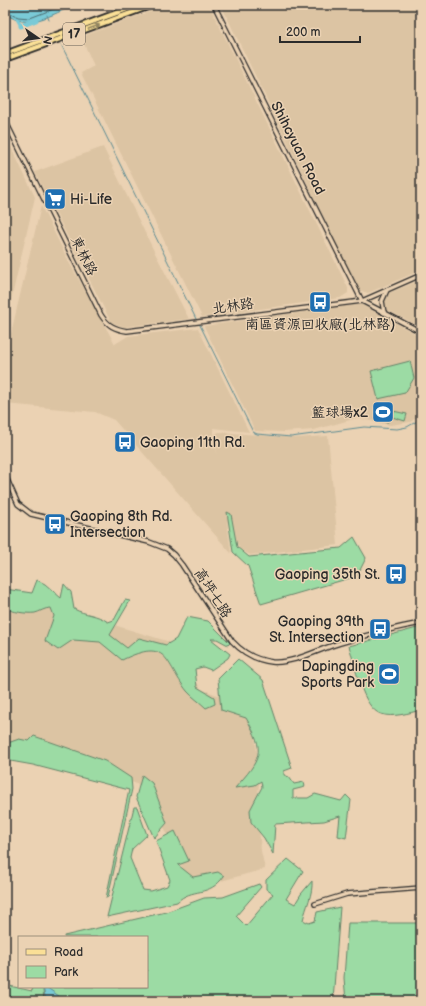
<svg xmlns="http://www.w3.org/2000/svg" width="426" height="1006" font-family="'Balsamiq Sans','LXGW WenKai TC',sans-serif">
	<rect width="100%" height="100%" fill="#ebd2b3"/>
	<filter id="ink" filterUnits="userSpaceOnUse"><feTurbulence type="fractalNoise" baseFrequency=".025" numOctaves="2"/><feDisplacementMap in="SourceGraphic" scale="8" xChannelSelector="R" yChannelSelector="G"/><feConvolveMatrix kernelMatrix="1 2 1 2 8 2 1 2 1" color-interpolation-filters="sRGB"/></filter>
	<g filter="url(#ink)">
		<g fill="#dcc4a3">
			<path d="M167,5H209L348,288V293L340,298L202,317L81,73L94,66L81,37Z"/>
			<path d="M221,5H421V270L368,293L359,290Z"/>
			<path d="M5,134L35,197L5,326Z"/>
			<path d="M103,147L154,251L189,319L124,327L111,322L35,172Z"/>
			<path d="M41,206L70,264L115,344L128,336L198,328L249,432L213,428L217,454L215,434L219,432L296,438L328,436L338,545L250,555L240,549L227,521L231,553L114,420L95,412L5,404V359Z"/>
			<path d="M421,280V327L387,310L384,300L389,293Z"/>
			<path d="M361,304L421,337V415L410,422L390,425L357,418L314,430L283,432L255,431L204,326Z"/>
			<path d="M5,592L170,642L201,689L251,707L260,775L257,803L261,851L265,869L192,889L146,787L31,748H5Z"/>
		</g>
		<g fill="#9cdba4" stroke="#648368">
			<path d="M410,361L414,378L405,393L378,399L371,371Z"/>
			<path d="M379,403L391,406L388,422L375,419Z"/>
			<path d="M393,411L407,414L405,421L392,417Z"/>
			<path d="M227,512L231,514L237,547L249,557L341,548L354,537L366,558L357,576L261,604L248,566L233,552Z"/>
			<path d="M37,580L45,584L61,598L64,584L71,592L74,609C85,615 97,614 108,622L114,620L125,600L130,601L110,635L127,648L139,638L166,645L176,639L187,617L208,621L230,643L228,645L217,639H211L230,654L228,658L211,670L203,667L195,669L197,687L214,697L215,704L206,708C200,702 192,697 187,691C164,662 169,637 122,660L100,642L73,640L58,650L45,641L54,616L51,608C44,608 40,612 35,613C27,614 12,612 5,608V589L32,593Z"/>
			<path d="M421,627V710C409,713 393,718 381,714C362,708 355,664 349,646Z"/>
			<path d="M238,659L263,680L292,768L284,771V775L289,777L294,784L304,782L305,787L293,790V798H308L315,794L341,801L346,795L351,800L346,838L338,836L340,816L324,821L275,824L273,854L264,838L251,822L250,810L262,787L261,781L255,785L235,788C261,759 266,752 246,718L221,710L218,679Z"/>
			<path d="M34,736L105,761L131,778L132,789L108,897L106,898L129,790L33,765L5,760V744L19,739L29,741Z"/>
			<path d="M142,775L152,783L167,823L154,838L136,797Z"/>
			<path d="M134,807H137L147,835L132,849L130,858L143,890L151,891L167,886L170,880L156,841L175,831L189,861L178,865L193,877L218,872L224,876C209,898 192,887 177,902L107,917Z"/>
			<path d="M288,859L303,871L286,899L295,904L301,894L312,881C313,894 306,907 303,920L309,923L315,921L317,912L340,907L333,1001H64L48,991L43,990L44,1001H5V985L32,991L33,987H147V937H64V936L166,912L204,898L223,897L259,884L261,887L236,916L246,926L273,894L266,889V880Z"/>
			<path d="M348,923H421V1001H346L344,978Z"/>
		</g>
		<g fill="#7acad6" stroke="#5a8a92">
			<path d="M5,5H22L31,8L40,5H75C52,14 27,32 5,13Z"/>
			<path d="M43,987H46L66,1001H46Z"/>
		</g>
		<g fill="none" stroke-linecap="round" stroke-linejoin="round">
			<path stroke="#4b6b6f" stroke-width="1" d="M5,10L18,17L30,18L64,5"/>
			<g stroke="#5a8a92" stroke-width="1">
				<path d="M47,15L49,20"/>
				<path d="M61,44L197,321"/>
				<path d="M199,323L253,432L257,434L291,437L364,427L397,429L407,427L421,419"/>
			</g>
			<path stroke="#7acad6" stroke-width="3" d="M17,19L21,26"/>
			<path stroke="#7acad6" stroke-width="5" d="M21,26L36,20"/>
			<g stroke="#2b2b2b" stroke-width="6">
				<g id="minor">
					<path d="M214,5L362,301L421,332"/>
					<path d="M5,120L101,315C108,326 115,329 127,331L362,301L421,275"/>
					<path d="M384,313L382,301L387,290"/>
					<path d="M5,475L18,504L31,514L149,542L167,549L174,555L182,565L232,641C243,653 255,660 272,662C294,664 319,649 340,643C367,635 394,628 421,623"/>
					<path d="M315,904L347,894L421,888"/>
				</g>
			</g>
			<g stroke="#2b2b2b" stroke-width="8">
				<g id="major">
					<path d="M5,54L138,5"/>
					<path d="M5,59L153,5"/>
				</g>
			</g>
			<use href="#minor" stroke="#ebd2b3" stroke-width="3.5"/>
			<use href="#major" stroke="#fadf96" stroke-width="4.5"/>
		</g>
		<defs><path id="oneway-shaft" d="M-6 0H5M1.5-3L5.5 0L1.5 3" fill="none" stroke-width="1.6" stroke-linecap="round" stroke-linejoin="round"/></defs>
		<use stroke="#928560" href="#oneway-shaft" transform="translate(94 27) rotate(-20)"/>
	</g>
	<defs>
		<g id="supermarket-square" transform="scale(1.15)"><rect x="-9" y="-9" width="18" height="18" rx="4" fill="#1f6fb2" stroke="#ebd2b3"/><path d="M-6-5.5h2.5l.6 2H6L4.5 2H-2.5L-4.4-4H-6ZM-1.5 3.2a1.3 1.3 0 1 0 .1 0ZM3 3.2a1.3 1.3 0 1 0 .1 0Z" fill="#fff"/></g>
		<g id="bus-square" transform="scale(1.15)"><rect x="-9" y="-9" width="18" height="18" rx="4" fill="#1f6fb2" stroke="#ebd2b3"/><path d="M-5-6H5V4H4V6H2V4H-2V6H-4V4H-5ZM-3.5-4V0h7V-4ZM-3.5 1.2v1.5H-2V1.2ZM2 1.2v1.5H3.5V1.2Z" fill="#fff"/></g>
		<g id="stadium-square" transform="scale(1.15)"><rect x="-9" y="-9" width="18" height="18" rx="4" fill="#1f6fb2" stroke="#ebd2b3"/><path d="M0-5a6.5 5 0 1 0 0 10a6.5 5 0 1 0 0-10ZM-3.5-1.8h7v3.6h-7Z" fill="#fff"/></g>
	</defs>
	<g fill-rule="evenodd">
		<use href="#supermarket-square" x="55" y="199"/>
		<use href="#bus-square" x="320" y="302"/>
		<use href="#stadium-square" x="383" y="412"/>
		<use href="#bus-square" x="125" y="442"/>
		<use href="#bus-square" x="55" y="524"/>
		<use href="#bus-square" x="396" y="574"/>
		<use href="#bus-square" x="380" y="629"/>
		<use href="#stadium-square" x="389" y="674"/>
	</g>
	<g text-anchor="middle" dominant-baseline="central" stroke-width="3" stroke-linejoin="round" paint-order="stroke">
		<rect fill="#ebd2b3" stroke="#655d54" stroke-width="1" x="63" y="23" width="22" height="22" rx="3"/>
		<g font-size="13" font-weight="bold" fill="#2b2b2b">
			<text x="74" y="34">17</text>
		</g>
		<g font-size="14" fill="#2b2b2b" stroke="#ebd2b3">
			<text transform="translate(298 148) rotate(63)">Shihcyuan Road</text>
			<text transform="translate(84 256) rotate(64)">東林路</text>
			<text transform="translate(233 306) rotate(-8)">北林路</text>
			<text transform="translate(213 593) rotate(57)">高坪七路</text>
		</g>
		<g font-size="14" fill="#2b2b2b" stroke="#ebd2b3" text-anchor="end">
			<text x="70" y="199" text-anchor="start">Hi-Life</text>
			<text x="320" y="324" text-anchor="middle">南區資源回收廠(北林路)</text>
			<text x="368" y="412">籃球場x2</text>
			<text x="140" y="442" text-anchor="start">Gaoping 11th Rd.</text>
			<text x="70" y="516" text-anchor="start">Gaoping 8th Rd.<tspan x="70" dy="16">Intersection</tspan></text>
			<text x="380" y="574">Gaoping 35th St.</text>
			<text x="364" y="621">Gaoping 39th<tspan x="364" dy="16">St. Intersection</tspan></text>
			<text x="374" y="666">Dapingding<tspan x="374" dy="16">Sports Park</tspan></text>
		</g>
	</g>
	<rect width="426" height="1006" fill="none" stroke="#ebd2b3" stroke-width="20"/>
	<rect x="10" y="10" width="406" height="986" fill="none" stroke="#2b2b2b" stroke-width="1.5" filter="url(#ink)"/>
	<rect x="18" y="936" width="130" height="52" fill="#ebd2b3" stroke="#9e8f7d"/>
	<rect x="26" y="949" width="20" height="6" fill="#fadf96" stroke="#9e8f7d"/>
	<text x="54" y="956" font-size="12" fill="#2b2b2b">Road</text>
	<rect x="26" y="966" width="20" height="12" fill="#9cdba4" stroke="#9e8f7d"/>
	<text x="54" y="976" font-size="12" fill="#2b2b2b">Park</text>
	<g transform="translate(38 38) rotate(103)" stroke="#ebd2b3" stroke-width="3" paint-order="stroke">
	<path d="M0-3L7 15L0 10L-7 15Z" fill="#2b2b2b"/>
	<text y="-6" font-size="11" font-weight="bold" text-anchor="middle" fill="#2b2b2b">N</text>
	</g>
	<path d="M280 36v6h80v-6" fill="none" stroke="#2b2b2b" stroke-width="2"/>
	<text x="286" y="36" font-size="12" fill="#2b2b2b" stroke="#ebd2b3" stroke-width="3" paint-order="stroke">200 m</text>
</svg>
